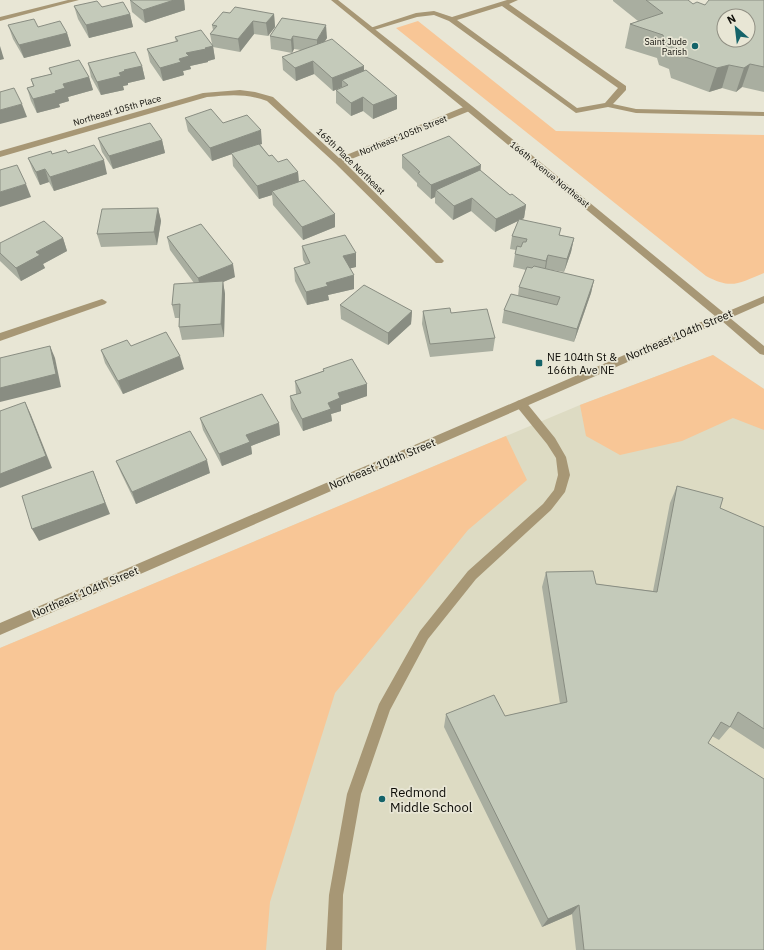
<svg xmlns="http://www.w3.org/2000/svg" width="764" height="950" font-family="'IBM Plex Sans',sans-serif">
	<rect width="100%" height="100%" fill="#e8e6d5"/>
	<path fill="#dddbc3" d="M713,355L764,389V950H0V648L580,405Z"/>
	<g fill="#f8c696">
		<path d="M418,21L556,131L764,135V273C739,283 732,290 706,276L396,28Z"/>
		<path d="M713,355L764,389V430L733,418L682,441L620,455L586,436L580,405Z"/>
		<path d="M506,436L527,480L468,530L335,693L270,902L266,950H0V648Z"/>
	</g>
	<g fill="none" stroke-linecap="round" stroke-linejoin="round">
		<g fill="#a79775" fill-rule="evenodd">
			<path d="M507,0H518L509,4L626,86V90L613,104L636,109L764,112V116L636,113L608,107L576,113L449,21L434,15L417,17L371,31L367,29L416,13L434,11L452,17ZM502,6L618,88L605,103L577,108L457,20Z"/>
			<path d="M521,400L525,401L555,438L566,457L570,475L565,492L551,510L476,579L428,639L390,710L361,794L343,895L342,950H326L329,895L347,794L379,704L420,631L468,571L543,504L554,490L558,475L556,458L547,444L517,407L516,404L517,401Z"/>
		</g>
		<g fill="#a79775" fill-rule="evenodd">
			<path d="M68,0H79L0,21V17Z"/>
			<path d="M240,90L255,92L273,97L339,158L466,106H472V110L344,162L442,259L444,261L442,263H436L335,163L267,101C245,93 229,95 207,97L0,157V151L203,93Z"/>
			<path d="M102,299L107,302L105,304L0,341V333Z"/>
		</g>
		<path fill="#a79775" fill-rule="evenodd" d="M331,0H338L472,106L724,313L764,296V303L730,318L764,346V355L760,354L722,321L0,635V623L715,316L466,110Z"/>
	</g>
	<g fill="#a9aea0">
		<path d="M130,0H184L185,10L145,23L132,12Z"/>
		<path d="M613,0H688L693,4L705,5L764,0V92L742,87L736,92L722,88L709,92L671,78L669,69L659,65L657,58L625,48L630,24L638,21L613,1Z"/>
		<path d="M74,6L102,7L130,14L133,27L89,38L78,19Z"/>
		<path d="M230,13L274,14L275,27L268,36L254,34L240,52L213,47L215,59L208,61V62L190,66L191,69L183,71L184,75L163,81L150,62L147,49L176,42L175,37L212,44L210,34L213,30L212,25Z"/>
		<path d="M282,18L327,38L324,42L364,66V71L397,109L373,119L363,111L351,116L336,103V90L342,87L333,91L314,74L296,81L283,70L282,57L301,50L294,49L292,53L271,49L270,36Z"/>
		<path d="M8,25L38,27L67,33L71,46L24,58L13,39Z"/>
		<path d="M88,63L142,66L145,79L128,83V85L123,86L124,90L101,95L91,77Z"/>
		<path d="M49,68L89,77L93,90L68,97L69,101L59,104L60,107L37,113L31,101L27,88L33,86L31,79L51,74Z"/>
		<path d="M185,118L223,123L262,144H260L269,156L278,162L298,172L299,182L335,214V227L303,240L273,205L272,195L259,199L233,166L232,154L212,161L188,131Z"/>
		<path d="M98,138L162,140L165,153L113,169L102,152Z"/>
		<path d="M52,154L107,174L54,191L49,182L40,185L33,171L28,158Z"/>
		<path d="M402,155L481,171L510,195L526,205L524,218L522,219L560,235L574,238L571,252L564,272L546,269L594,280L591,293L574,342L502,323L504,310L518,296L519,287L526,270L513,267L515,254L516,250L510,249L512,236L518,221L495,232L471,211L453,220L435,203V197L431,199L417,186V183L402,168Z"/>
		<path d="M158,208L161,221L157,245L101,247L97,234Z"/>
		<path d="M167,237L235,277L223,282L225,294L224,337L182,340L179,327L180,318H175L172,305L194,283L170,250Z"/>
		<path d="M63,238L67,251L43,264L45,268L21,281L0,261V243Z"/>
		<path d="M302,246L356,253V267L350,268L354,289L328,295L329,300L307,305L295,281L294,268L306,265L303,260Z"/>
		<path d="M340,305L412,311L411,324L388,345L341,319Z"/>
		<path d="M423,311L451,313L495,338L493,351L430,357L422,324Z"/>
		<path d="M131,346L184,369L123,394L105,363L101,350Z"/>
		<path d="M323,369L367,384V396L341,405V411L331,414L332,421L303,431L291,409L290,396L296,394L295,381L323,371Z"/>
		<path d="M200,418L279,423L280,435L251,446L252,454L222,466L203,430Z"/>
		<path d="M116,461L210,473L136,504L121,473Z"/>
		<path d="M677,486L720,508L764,527V749L730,727L719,740L712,736L708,743L764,950H576L572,914L542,927L444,727L446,714L505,716L560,704L542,587L546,572L596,584L653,591L670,503Z"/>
	</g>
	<g fill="#898d82">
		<path d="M174,0H184L185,10L145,23L143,10Z"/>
		<path d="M130,14L133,27L89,38L86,25Z"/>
		<path d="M274,14L275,27L268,36L266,23Z"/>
		<path d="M253,21L254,34L240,52L238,39Z"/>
		<path d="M326,25L327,38L317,53V40Z"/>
		<path d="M67,33L71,46L24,58L19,45Z"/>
		<path d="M293,36L294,49L292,53L291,40Z"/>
		<path d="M0,46L4,59L0,60Z"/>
		<path d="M213,46L215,59L208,61V62L190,66L191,69L183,71L184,75L163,81L160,68L179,59L186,53Z"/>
		<path d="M313,61L314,74L296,81L295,68Z"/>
		<path d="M750,64L742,87L736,92L744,68Z"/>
		<path d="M729,65L722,88L709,92L717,68Z"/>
		<path d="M142,66L145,79L128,83V85L123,86L124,90L101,95L97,82L124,70Z"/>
		<path d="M364,66V79L342,80V87L333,91L332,78Z"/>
		<path d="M89,77L93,90L68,97L69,101L59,104L60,107L37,113L33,99L55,91L63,84Z"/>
		<path d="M397,96V109L373,119V105Z"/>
		<path d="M363,97V111L351,116V103Z"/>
		<path d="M22,104L27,117L0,124V110Z"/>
		<path d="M261,130L262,144L232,154L231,153L232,154L212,161L210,148Z"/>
		<path d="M162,140L165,153L113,169L109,156Z"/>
		<path d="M104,160L107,174L54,191L50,177Z"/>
		<path d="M481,165L480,178L436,190L435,197L431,199V185Z"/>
		<path d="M45,169L49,182L40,185L36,172Z"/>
		<path d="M298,172L299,185L272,191V195L259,199L257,186Z"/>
		<path d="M26,184L31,197L0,207V192Z"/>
		<path d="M472,198L471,211L453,220L454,206Z"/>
		<path d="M526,205L524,218L495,232L496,219Z"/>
		<path d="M158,208L161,221L157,245L154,232Z"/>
		<path d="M335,214V227L303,240L302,227Z"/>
		<path d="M63,238L67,251L43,264L45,268L21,281L16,268L36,252Z"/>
		<path d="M574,238L571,252L564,272L567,259Z"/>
		<path d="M356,253V267L344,270L343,256Z"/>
		<path d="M548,255L546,268L544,274L546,261Z"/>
		<path d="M233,264L235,277L223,282L225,294L224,337L221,324L201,291L198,278Z"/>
		<path d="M354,275V289L328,295L329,300L307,305L306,292L326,283Z"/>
		<path d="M594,280L591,293L574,342L577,329Z"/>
		<path d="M412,311L411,324L388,345V333Z"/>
		<path d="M50,346L55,358L61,387L0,402V388Z"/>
		<path d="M180,356L184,369L123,394L118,381Z"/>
		<path d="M367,384V396L341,405V411L331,414L332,421L303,431L302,419L328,403L338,393Z"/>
		<path d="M25,402L31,415L52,468L0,488V474Z"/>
		<path d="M279,423L280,435L251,446L252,454L222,466L219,454L246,435Z"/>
		<path d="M207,460L210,473L136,504L132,492Z"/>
		<path d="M93,471L110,514L39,541L32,529Z"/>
		<path d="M579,905L572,914L542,927L548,919Z"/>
	</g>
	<g fill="#c4caba" stroke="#898d82" fill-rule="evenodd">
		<path d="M130,0H174L143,10Z"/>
		<path d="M646,0H688L693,4L697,2L705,5L709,0H764V67L750,64L744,68L729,65L717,68L677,54L675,45L665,42L663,35L630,24L663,13ZM724,16H748V40H724Z"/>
		<path d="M97,1L102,7L123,2L130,14L86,25L74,6Z"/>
		<path d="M235,7L274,14L266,23L253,21L238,39L210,34L217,26L212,25L223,12L230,13Z"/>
		<path d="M282,18L326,25L317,40L293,36L291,40L270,36Z"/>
		<path d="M34,19L38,27L60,21L67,33L19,45L8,25Z"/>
		<path d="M201,30L213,46L205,48L206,49L186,53L189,56L179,59L181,62L160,68L147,49L178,41L175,37Z"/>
		<path d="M332,39L364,66L332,78L313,61L295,68L282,57Z"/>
		<path d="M135,52L142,66L124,70L125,71L119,73L121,76L97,82L88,63Z"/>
		<path d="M79,60L89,77L63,84L65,88L55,91L56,93L33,99L27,88L34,86L31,79L52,74L49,68Z"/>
		<path d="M366,70L397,96L373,105L363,97L351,103L336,90L348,85L342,80Z"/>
		<path d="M14,88L22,104L0,110V92Z"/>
		<path d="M211,109L223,123L247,115L261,130L210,148L185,118Z"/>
		<path d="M150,123L162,140L109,156L98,138Z"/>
		<path d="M449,136L481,165L431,185L418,173L420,172L402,155Z"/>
		<path d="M259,144L269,156L272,155L278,162L287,159L298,172L257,186L231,153Z"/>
		<path d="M94,145L104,160L50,177L45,169L36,172L28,158L51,151L52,154L66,150L68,153Z"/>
		<path d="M17,165L26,184L0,192V170Z"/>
		<path d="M480,170L510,195L512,194L526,205L496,219L472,198L454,206L436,190Z"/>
		<path d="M304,180L335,214L302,227L272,191Z"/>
		<path d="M158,208L154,232L97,234L102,209Z"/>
		<path d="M519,219L561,228L559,235L574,238L567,259L548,255L546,261L515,254L517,246L521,247L523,242H526L527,239L512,236Z"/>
		<path d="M44,221L63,238L36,252L40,255L16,268L0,253V243Z"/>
		<path d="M201,224L233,264L198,278L167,237Z"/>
		<path d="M345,235L356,253L343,256L354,275L326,283L328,286L306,292L294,268L310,263L302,246Z"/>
		<path d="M534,266L594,280L577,329L504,310L511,294L557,305L560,297L519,287L527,267L532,268Z"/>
		<path d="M223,281L221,324L179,327L180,304L172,305L174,284Z"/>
		<path d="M364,285L412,311L388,333L340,305Z"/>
		<path d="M450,308L451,313L487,309L495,338L430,344L423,311Z"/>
		<path d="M166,332L180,356L118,381L101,350L127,340L131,346Z"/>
		<path d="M50,346L56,374L0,388V358Z"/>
		<path d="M352,359L367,384L338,393L340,398L328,403L331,409L302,419L290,396L301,393L295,381L324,371L323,369Z"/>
		<path d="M262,394L279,423L246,435L250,442L219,454L200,418Z"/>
		<path d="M25,402L46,456L0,474V411Z"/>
		<path d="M190,431L207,460L132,492L116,461Z"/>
		<path d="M93,471L105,503L32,529L22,496Z"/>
		<path d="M677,486L723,498L720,508L764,527V729L738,712L730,727L721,722L708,743L764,779V950H584L579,905L548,919L446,714L494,695L505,716L567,702L546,572L593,571L596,584L657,592Z"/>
	</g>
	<g fill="#146369" stroke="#e8e6d5" stroke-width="1.5">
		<circle cx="695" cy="46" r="4"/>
		<rect x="535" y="359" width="8" height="8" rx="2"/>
		<circle cx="382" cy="799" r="4"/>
	</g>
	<g text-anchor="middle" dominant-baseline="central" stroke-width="3.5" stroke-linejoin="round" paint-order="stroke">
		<g font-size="9" fill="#0d0c07" stroke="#e8e6d5" text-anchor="end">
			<text x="687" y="41">Saint Jude<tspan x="687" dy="10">Parish</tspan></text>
		</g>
		<g font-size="9" fill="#0d0c07" stroke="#e8e6d5">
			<text transform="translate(117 110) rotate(-16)">Northeast 105th Place</text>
			<text transform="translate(403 135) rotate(-22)">Northeast 105th Street</text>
			<text transform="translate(351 161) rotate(44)">165th Place Northeast</text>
			<text transform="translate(550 174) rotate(39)">166th Avenue Northeast</text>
		</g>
		<g font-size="11" fill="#0d0c07" stroke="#e8e6d5">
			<text transform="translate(679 335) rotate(-23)">Northeast 104th Street</text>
			<text transform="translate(382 464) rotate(-23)">Northeast 104th Street</text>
			<text transform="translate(85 592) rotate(-23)">Northeast 104th Street</text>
		</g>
		<g font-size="11" fill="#0d0c07" stroke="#e8e6d5" text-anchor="start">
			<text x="547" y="357">NE 104th St &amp;<tspan x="547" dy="13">166th Ave NE</tspan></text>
		</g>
		<g font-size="13" fill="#0d0c07" stroke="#e8e6d5" text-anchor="start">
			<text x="390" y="792">Redmond<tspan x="390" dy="15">Middle School</tspan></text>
		</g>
	</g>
	<g transform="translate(736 28) rotate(332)"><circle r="19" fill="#e8e6d5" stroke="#908f83"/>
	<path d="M0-3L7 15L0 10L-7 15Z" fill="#146369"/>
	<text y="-6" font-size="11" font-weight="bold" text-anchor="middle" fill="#0d0c07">N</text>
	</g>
</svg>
